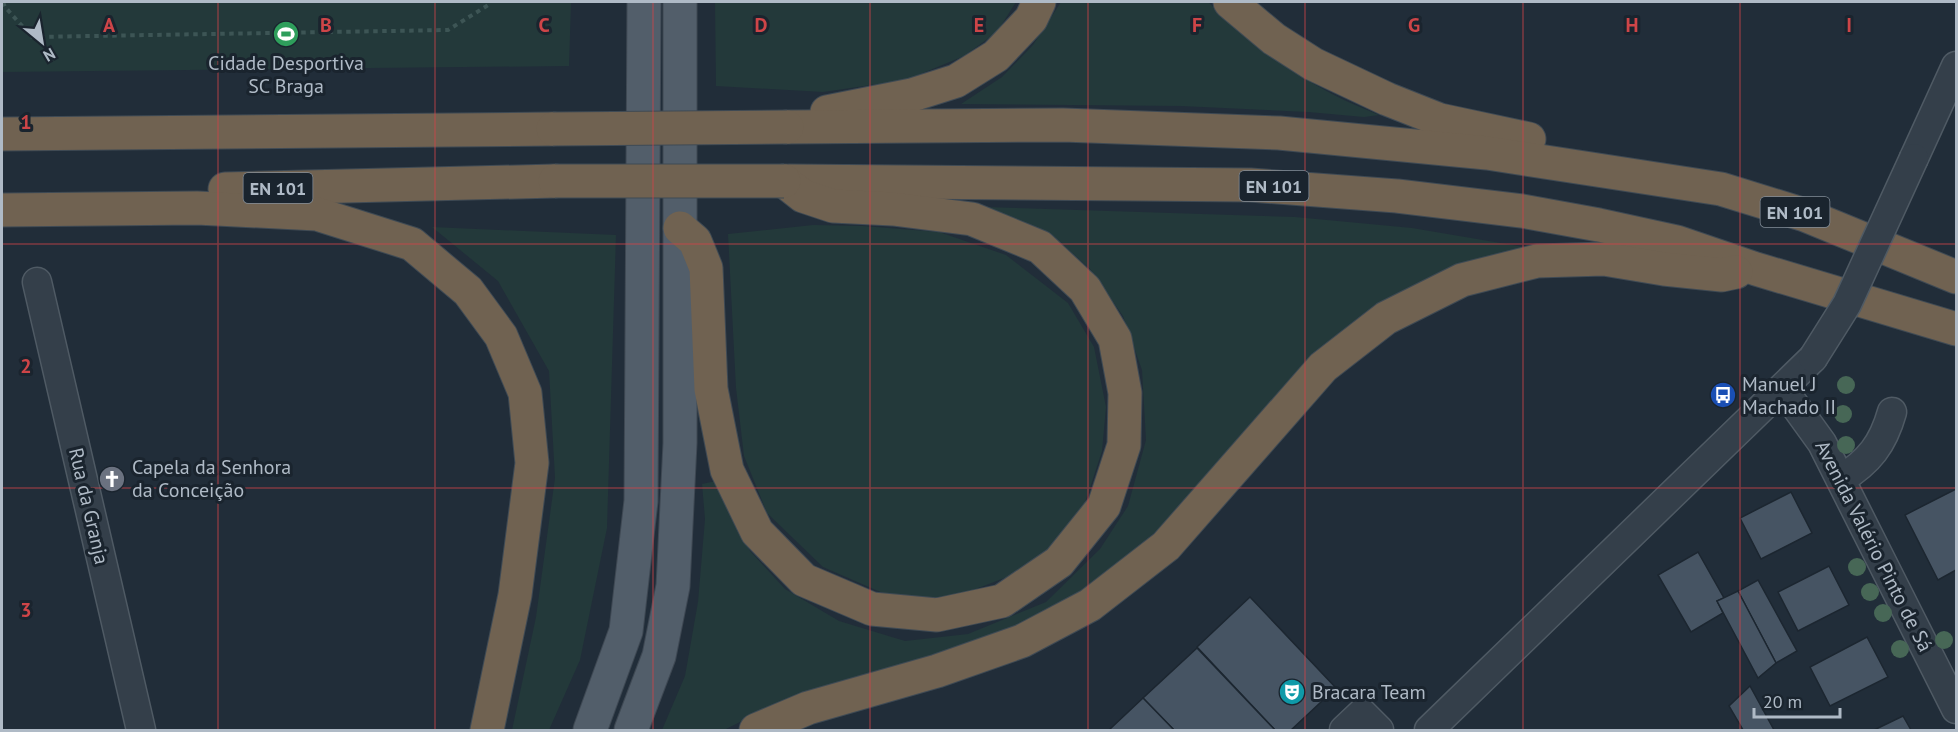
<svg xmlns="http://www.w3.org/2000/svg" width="1958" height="732" font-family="'PT Sans',sans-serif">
	<rect width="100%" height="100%" fill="#212d39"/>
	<g fill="#23393a">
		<path d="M2,2H571L569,66L2,72Z"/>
		<path d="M715,2H1016L997,32L964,56L906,80L823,92L716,86Z"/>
		<path d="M1061,2H1208C1244,37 1287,70 1332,94C1347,102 1363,108 1379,115L1364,117L1308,112L1181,106L961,104L1002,77L1033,45Z"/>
		<path d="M984,207L1295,217L1412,228L1524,247L1432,279L1095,587L1020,632L792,703L740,722L724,730H662L685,676L698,602L705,519L702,484L716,481L750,551L785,589L839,621L905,641L968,634L1046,602L1100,549L1128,506L1146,440L1142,370L1123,316L1090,269L1053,236Z"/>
		<path d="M813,225L863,226L939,232L1006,255L1068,303L1094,347L1106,407L1102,451L1084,506L1052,545L1020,572L947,600L892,597L823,567L767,513L744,456L736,388L728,234Z"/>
		<path d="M432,227L616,235L607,528L580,660L549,730H512L536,617L555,478L549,371L498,281Z"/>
	</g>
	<g fill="#465463" stroke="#1c2630" stroke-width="1.5">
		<path d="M1956,489V570L1938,580L1905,515Z"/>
		<path d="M1791,492L1812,533L1761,559L1740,518Z"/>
		<path d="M1698,552L1724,598L1717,601L1723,613L1691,632L1658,575Z"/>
		<path d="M1829,566L1849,605L1798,631L1778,592Z"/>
		<path d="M1758,580L1797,651L1776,663L1738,591Z"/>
		<path d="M1738,591L1776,663L1758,678L1717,601Z"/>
		<path d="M1250,597L1336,688L1291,730H1275L1197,647Z"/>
		<path d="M1867,637L1888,677L1830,706L1810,667Z"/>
		<path d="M1197,648L1275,730H1174L1143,698Z"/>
		<path d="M1750,686L1774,730H1743L1729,706Z"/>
		<path d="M1143,698L1174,730H1109Z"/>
		<path d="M1903,716L1911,730H1874Z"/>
	</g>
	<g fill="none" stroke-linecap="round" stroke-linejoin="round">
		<g stroke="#4f5a64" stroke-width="31">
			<g id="minor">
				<path d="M1914,158L1956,66"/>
				<path d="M37,282L141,730"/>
				<path d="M1783,389L1822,443L1956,709"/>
				<path d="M1841,479C1869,462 1883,444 1892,412"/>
				<path d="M1344,730L1362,713L1379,730"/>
				<path d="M1429,730L1813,358"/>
			</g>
		</g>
		<g stroke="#3e4853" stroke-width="35">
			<g id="major">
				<path d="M590,730L626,631L641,501L644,2"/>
				<path d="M631,730L659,656L673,586L680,443V2"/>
			</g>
		</g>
		<g stroke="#3f4a54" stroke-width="35">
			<g id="highway">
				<path d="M1230,2L1274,39L1313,64L1387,99L1440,120L1529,139"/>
				<path d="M827,112L912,95L956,81L996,56L1031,19L1039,2"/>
				<path d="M787,127L1063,125L1279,133L1487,153L1721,189L1805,215L1956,277"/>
				<path d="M2,134L553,129"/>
				<path d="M789,181L1250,185L1397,196L1522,211L1599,225L1677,242L1756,269L1956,329"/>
				<path d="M225,189L555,181"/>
				<path d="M2,210L197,208L317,214L412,244L468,291L501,336L525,393L532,463L515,595L487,730"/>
				<path d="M680,228L695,241L706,268L711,389L727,470L757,532L804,580L872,609L937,615L1002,601L1059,562L1104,506L1124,445L1125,393L1115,339L1085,289L1040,247L972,219L893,209L833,206L803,196L784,181"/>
				<path d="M756,730L808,708L937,671L1022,641L1090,605L1166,546L1323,367L1386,318L1462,280L1537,261L1604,259L1664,269L1722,275L1736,272"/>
			</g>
		</g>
		<path stroke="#3d5555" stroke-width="4" stroke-dasharray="4.5 4.5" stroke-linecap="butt" d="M3,2L5,7L32,37L448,30L490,4V2"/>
		<use href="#minor" stroke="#343f4a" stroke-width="28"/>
		<use href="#major" stroke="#525e6a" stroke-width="33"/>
		<use href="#highway" stroke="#706251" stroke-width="33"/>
		<g stroke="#4f5a64" stroke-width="31" stroke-linecap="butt">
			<path id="minor-bridge" d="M1813,358L1847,304L1914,158"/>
		</g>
		<g stroke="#3f4a54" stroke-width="35" stroke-linecap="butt">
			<g id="highway-bridge">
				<path d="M553,129L787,127"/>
				<path d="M555,181H784"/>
			</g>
		</g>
		<use href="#minor-bridge" stroke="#343f4a" stroke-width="28"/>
		<use href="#highway-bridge" stroke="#706251" stroke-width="33"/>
	</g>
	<g fill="#476756">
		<circle cx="1846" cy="385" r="9"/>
		<circle cx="1843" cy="414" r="9"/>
		<circle cx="1846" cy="445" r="9"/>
		<circle cx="1857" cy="567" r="9"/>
		<circle cx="1870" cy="592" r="9"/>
		<circle cx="1883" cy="613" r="9"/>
		<circle cx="1944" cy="640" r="9"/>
		<circle cx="1900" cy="649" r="9"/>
	</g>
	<path fill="none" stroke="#ce4548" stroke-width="1.5" stroke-opacity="0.55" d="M218,2V730M435,2V730M653,2V730M870,2V730M1088,2V730M1305,2V730M1523,2V730M1740,2V730M2,244H1956M2,488H1956"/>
	<defs>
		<g id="stadium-disc" transform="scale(1.35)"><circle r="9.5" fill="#2e9e5b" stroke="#1a242e"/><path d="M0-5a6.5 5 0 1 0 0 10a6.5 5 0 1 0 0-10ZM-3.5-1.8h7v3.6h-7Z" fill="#fff"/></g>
		<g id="bus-disc" transform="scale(1.35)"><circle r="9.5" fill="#1a4fb4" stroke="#1a242e"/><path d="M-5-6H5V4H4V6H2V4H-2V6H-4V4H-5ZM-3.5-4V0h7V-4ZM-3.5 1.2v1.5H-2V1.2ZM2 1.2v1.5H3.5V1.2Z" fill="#fff"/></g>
		<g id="church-disc" transform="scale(1.35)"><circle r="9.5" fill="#6b7280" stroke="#1a242e"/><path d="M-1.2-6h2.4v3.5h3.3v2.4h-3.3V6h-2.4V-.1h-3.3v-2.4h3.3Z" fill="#fff"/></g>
		<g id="theatre-disc" transform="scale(1.35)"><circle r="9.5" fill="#0f9aa8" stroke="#1a242e"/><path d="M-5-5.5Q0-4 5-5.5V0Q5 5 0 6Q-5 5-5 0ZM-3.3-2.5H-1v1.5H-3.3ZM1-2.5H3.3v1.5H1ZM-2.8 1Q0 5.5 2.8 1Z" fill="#fff"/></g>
	</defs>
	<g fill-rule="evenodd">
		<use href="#stadium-disc" x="286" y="34"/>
		<use href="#bus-disc" x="1723" y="395"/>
		<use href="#church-disc" x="112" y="479"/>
		<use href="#theatre-disc" x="1292" y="692"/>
	</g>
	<g text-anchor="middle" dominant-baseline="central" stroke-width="6" stroke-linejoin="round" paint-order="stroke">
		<g fill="#1a242e" stroke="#828d98" stroke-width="1.5">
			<rect x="1239.5" y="171" width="69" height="30" rx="4.5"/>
			<rect x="243.5" y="173" width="69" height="30" rx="4.5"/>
			<rect x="1760.5" y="197" width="69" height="30" rx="4.5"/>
		</g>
		<g font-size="18" font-weight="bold" fill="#afbac6">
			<text x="1274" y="186">EN 101</text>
			<text x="278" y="188">EN 101</text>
			<text x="1795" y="212">EN 101</text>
		</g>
		<g font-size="20" fill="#afbac6" stroke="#1a242e" text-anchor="start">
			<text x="286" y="63" text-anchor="middle">Cidade Desportiva<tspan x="286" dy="23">SC Braga</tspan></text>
			<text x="1742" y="384">Manuel J<tspan x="1742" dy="23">Machado II</tspan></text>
			<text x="132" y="467">Capela da Senhora<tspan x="132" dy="23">da Conceição</tspan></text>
			<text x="1312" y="692">Bracara Team</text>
		</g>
		<g font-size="20" fill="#afbac6" stroke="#1a242e">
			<text transform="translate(89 506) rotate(77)">Rua da Granja</text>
			<text transform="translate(1874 546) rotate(63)">Avenida Valério Pinto de Sá</text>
		</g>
	</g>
	<g font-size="20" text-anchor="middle" font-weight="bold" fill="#ce4548" stroke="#1a242e" stroke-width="6" stroke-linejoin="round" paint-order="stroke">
		<text x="109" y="32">A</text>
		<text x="326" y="32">B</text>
		<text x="544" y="32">C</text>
		<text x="761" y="32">D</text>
		<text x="979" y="32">E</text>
		<text x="1197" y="32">F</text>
		<text x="1414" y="32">G</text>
		<text x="1632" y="32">H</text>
		<text x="1849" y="32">I</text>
		<text x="26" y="129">1</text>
		<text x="26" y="373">2</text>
		<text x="26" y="617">3</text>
	</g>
	<rect width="1958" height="732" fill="none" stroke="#afbac6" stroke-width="6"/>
	<g transform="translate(42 42) rotate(150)" stroke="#1a242e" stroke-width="4.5" paint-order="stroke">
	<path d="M0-4.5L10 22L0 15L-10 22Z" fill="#afbac6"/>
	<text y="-9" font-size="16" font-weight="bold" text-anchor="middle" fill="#afbac6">N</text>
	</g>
	<path d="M1754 708v9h86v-9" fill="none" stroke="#afbac6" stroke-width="3"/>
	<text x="1763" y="708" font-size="18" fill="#afbac6" stroke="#1a242e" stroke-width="4.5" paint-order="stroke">20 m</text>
</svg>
